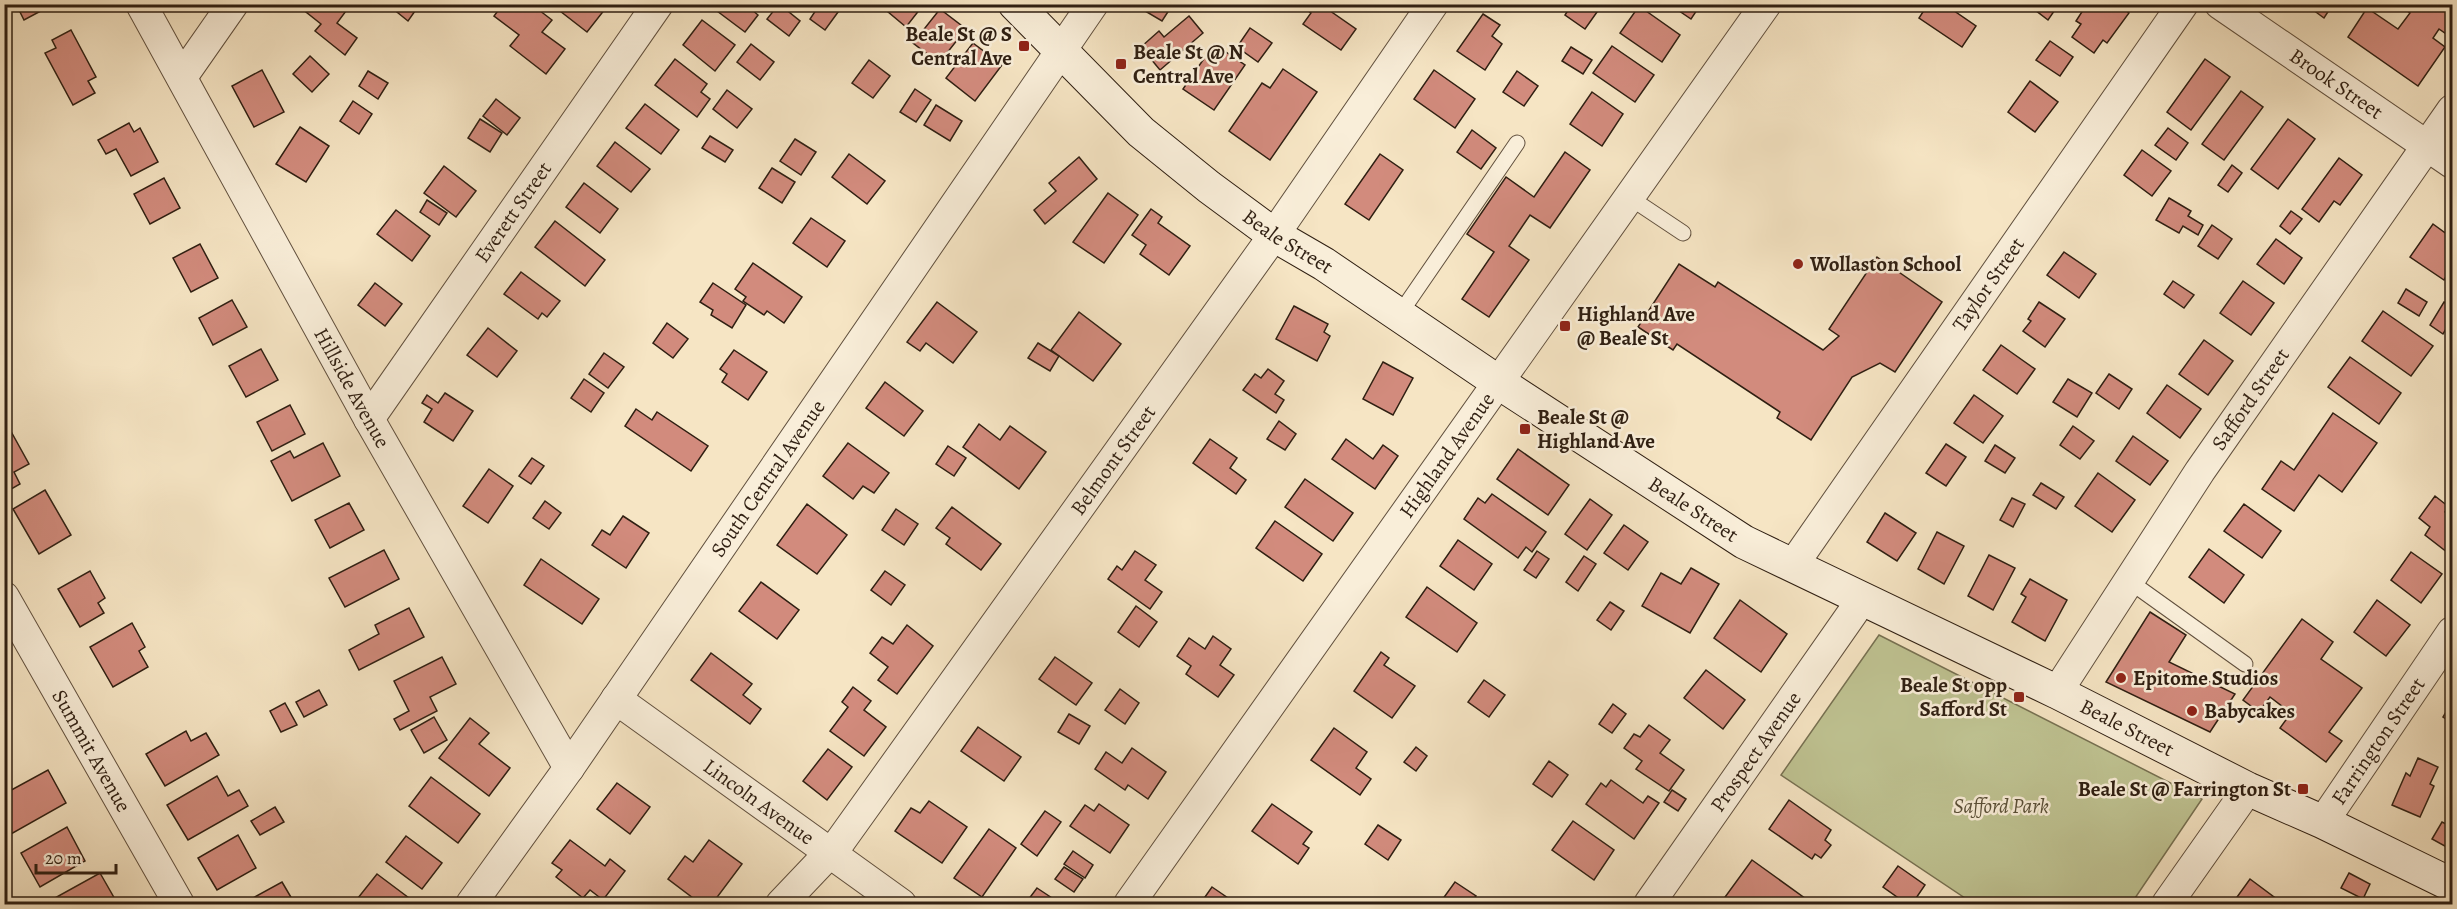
<svg xmlns="http://www.w3.org/2000/svg" width="2457" height="909" font-family="Alegreya,serif">
	<rect width="100%" height="100%" fill="#f6e5c4"/>
	<filter id="stains"><feTurbulence type="fractalNoise" baseFrequency=".00333" numOctaves="4"/><feColorMatrix values="0 0 0 0 .2 0 0 0 0 .09 0 0 0 0 .02 0 0 0 .5 -.17"/></filter>
	<radialGradient id="worn" r=".72"><stop offset=".6" stop-color="#630" stop-opacity="0"/><stop offset="1" stop-color="#630" stop-opacity=".3"/></radialGradient>
	<path fill="#bfc392" stroke="#777152" stroke-width="1.5" d="M1879,635L2202,799L2131,904H1974L1781,775Z"/>
	<g fill="#d28b7d" stroke="#2f1f12" stroke-width="1.5">
		<path d="M16,4H51L52,5L24,20Z"/>
		<path d="M304,4H345L349,7L337,23L357,38L345,55L315,31L321,24L301,8Z"/>
		<path d="M387,4H420L408,21Z"/>
		<path d="M503,4H531L552,20L542,32L565,49L546,74L510,46L519,35L494,16Z"/>
		<path d="M551,4H609L587,32Z"/>
		<path d="M755,4L751,9L758,15L745,32L709,5Z"/>
		<path d="M779,4L800,21L789,36L767,19Z"/>
		<path d="M820,4H837L841,8L825,30L810,19Z"/>
		<path d="M882,4H924L906,27L881,6Z"/>
		<path d="M1149,4H1173L1162,21L1145,11Z"/>
		<path d="M1298,4H1320L1356,29L1341,50L1303,24L1311,13Z"/>
		<path d="M1572,4H1600L1602,5L1585,29L1565,15Z"/>
		<path d="M1669,4H1701L1691,19Z"/>
		<path d="M1928,4H1944L1976,26L1962,47L1919,18Z"/>
		<path d="M2027,4H2059L2048,20Z"/>
		<path d="M2087,4H2118L2129,13L2107,43L2103,40L2094,53L2072,37L2081,24L2076,21Z"/>
		<path d="M2305,4H2333L2324,18Z"/>
		<path d="M2398,4H2452V38L2439,29L2433,38L2445,47L2418,86L2348,37L2367,8L2398,29L2410,13Z"/>
		<path d="M1639,6L1680,35L1662,62L1620,33Z"/>
		<path d="M940,9L966,29L939,63L913,43Z"/>
		<path d="M1483,14L1500,25L1492,36L1502,44L1485,70L1457,51Z"/>
		<path d="M1189,16L1203,33L1160,70L1141,47L1159,31L1164,37Z"/>
		<path d="M702,20L735,45L715,71L683,45Z"/>
		<path d="M1250,28L1272,43L1258,62L1237,47Z"/>
		<path d="M71,30L96,77L88,81L95,93L73,105L45,53L56,48L52,40Z"/>
		<path d="M2050,41L2073,57L2060,76L2036,60Z"/>
		<path d="M973,43L1002,65L975,101L946,78Z"/>
		<path d="M751,44L774,62L760,80L737,62Z"/>
		<path d="M1214,44L1245,65L1214,110L1183,89Z"/>
		<path d="M1612,46L1654,75L1635,102L1593,73Z"/>
		<path d="M1571,47L1592,60L1583,74L1562,61Z"/>
		<path d="M310,56L329,74L312,92L293,74Z"/>
		<path d="M675,59L707,84L701,92L710,99L697,117L655,85Z"/>
		<path d="M2205,59L2230,77L2191,130L2167,112Z"/>
		<path d="M869,60L890,76L873,98L852,83Z"/>
		<path d="M1283,69L1317,92L1270,160L1229,131L1262,83L1270,88Z"/>
		<path d="M262,70L284,112L254,127L232,86Z"/>
		<path d="M1434,70L1475,99L1455,128L1414,99Z"/>
		<path d="M368,71L388,83L378,99L359,86Z"/>
		<path d="M1517,71L1538,86L1524,106L1503,92Z"/>
		<path d="M2030,81L2058,102L2035,132L2008,112Z"/>
		<path d="M915,89L931,100L916,122L900,112Z"/>
		<path d="M727,90L752,109L737,128L713,109Z"/>
		<path d="M2241,91L2263,107L2224,160L2202,144Z"/>
		<path d="M1592,92L1623,114L1602,146L1570,124Z"/>
		<path d="M496,99L520,118L507,135L483,116Z"/>
		<path d="M353,101L372,114L359,134L340,121Z"/>
		<path d="M645,104L679,130L661,154L626,128Z"/>
		<path d="M936,105L962,121L950,141L924,125Z"/>
		<path d="M480,119L502,133L490,152L468,138Z"/>
		<path d="M2288,119L2315,139L2278,189L2251,169Z"/>
		<path d="M129,123L134,132L140,128L158,162L131,176L116,149L106,154L98,140Z"/>
		<path d="M300,127L329,146L306,182L276,164Z"/>
		<path d="M2168,128L2188,143L2176,160L2155,145Z"/>
		<path d="M1472,130L1496,148L1481,169L1457,152Z"/>
		<path d="M710,136L733,150L725,162L702,148Z"/>
		<path d="M795,139L816,152L801,175L780,161Z"/>
		<path d="M615,142L650,169L631,192L597,166Z"/>
		<path d="M2142,150L2171,171L2152,196L2124,175Z"/>
		<path d="M1565,152L1590,170L1550,228L1530,215L1509,246L1529,260L1489,317L1462,299L1494,252L1467,234L1506,177L1534,197Z"/>
		<path d="M849,154L885,181L867,204L832,177Z"/>
		<path d="M1380,154L1403,170L1369,220L1345,204Z"/>
		<path d="M1079,157L1097,179L1045,224L1034,210L1056,191L1049,183Z"/>
		<path d="M2339,158L2362,175L2340,205L2334,201L2319,222L2302,209Z"/>
		<path d="M2232,165L2242,173L2228,192L2218,185Z"/>
		<path d="M444,166L476,191L456,217L424,193Z"/>
		<path d="M772,168L795,182L782,203L759,188Z"/>
		<path d="M164,178L180,208L150,224L134,194Z"/>
		<path d="M584,183L618,209L600,233L566,207Z"/>
		<path d="M1108,193L1138,215L1104,263L1073,242Z"/>
		<path d="M2169,198L2191,211L2188,216L2203,225L2198,235L2183,226L2179,233L2156,220Z"/>
		<path d="M427,200L447,213L439,225L420,212Z"/>
		<path d="M1151,209L1162,217L1158,223L1190,246L1169,275L1140,254L1146,245L1132,235Z"/>
		<path d="M396,210L430,236L412,261L377,234Z"/>
		<path d="M2291,211L2302,219L2290,234L2280,226Z"/>
		<path d="M811,218L845,241L827,267L793,243Z"/>
		<path d="M555,221L605,260L585,286L535,247Z"/>
		<path d="M2433,224L2452,238V267L2444,280L2410,257Z"/>
		<path d="M2212,225L2232,239L2218,259L2198,246Z"/>
		<path d="M2276,239L2302,258L2284,284L2257,264Z"/>
		<path d="M200,244L218,278L191,292L173,258Z"/>
		<path d="M2064,252L2096,274L2079,298L2047,275Z"/>
		<path d="M1877,257L1942,302L1895,372L1880,363L1852,377L1811,440L1777,418L1780,412L1677,344L1673,350L1638,327L1679,264L1715,287L1718,282L1823,350L1839,336L1829,329Z"/>
		<path d="M753,263L802,297L784,323L767,311L764,315L743,301L746,297L735,289Z"/>
		<path d="M521,272L560,301L547,317L542,313L538,319L504,294Z"/>
		<path d="M2173,281L2194,295L2184,308L2164,294Z"/>
		<path d="M2243,281L2274,303L2251,335L2220,313Z"/>
		<path d="M375,283L402,304L385,326L358,305Z"/>
		<path d="M713,283L746,305L732,328L711,315L713,310L700,302Z"/>
		<path d="M2406,289L2427,302L2419,316L2398,303Z"/>
		<path d="M232,300L247,327L213,345L199,318Z"/>
		<path d="M937,302L977,332L953,363L926,343L920,351L907,342Z"/>
		<path d="M2039,302L2065,319L2045,347L2023,331L2031,321L2028,319Z"/>
		<path d="M2444,302L2452,307V319L2443,334L2430,325Z"/>
		<path d="M1294,306L1328,324L1324,332L1330,336L1317,361L1276,339Z"/>
		<path d="M2383,311L2433,346L2411,376L2362,341Z"/>
		<path d="M1079,312L1121,344L1093,381L1051,350Z"/>
		<path d="M667,323L688,339L673,358L653,343Z"/>
		<path d="M488,328L517,351L497,377L467,355Z"/>
		<path d="M2204,340L2233,361L2208,395L2179,374Z"/>
		<path d="M1038,343L1059,356L1050,371L1028,358Z"/>
		<path d="M2001,345L2035,369L2017,394L1983,370Z"/>
		<path d="M261,349L278,380L246,397L229,366Z"/>
		<path d="M734,350L767,372L748,400L722,382L727,374L720,369Z"/>
		<path d="M604,353L624,367L608,388L589,374Z"/>
		<path d="M2350,357L2401,393L2379,424L2328,387Z"/>
		<path d="M1383,362L1413,378L1393,415L1363,399Z"/>
		<path d="M1268,369L1284,381L1275,394L1284,400L1276,413L1243,390L1255,374L1261,378Z"/>
		<path d="M2109,374L2132,389L2119,409L2096,393Z"/>
		<path d="M584,379L604,393L591,412L571,398Z"/>
		<path d="M2068,379L2092,393L2077,417L2053,402Z"/>
		<path d="M885,382L923,411L904,436L866,408Z"/>
		<path d="M2167,385L2201,409L2180,438L2147,413Z"/>
		<path d="M445,393L473,411L453,441L424,422L432,409L422,403L427,395L438,403Z"/>
		<path d="M1974,395L2003,416L1983,443L1954,423Z"/>
		<path d="M290,405L305,434L272,451L257,422Z"/>
		<path d="M636,409L652,420L657,412L708,446L691,471L625,426Z"/>
		<path d="M2333,413L2377,443L2342,492L2319,475L2294,511L2262,489L2281,461L2294,470Z"/>
		<path d="M1279,421L1296,434L1285,450L1267,439Z"/>
		<path d="M979,424L1000,440L1010,426L1046,452L1019,489L963,447Z"/>
		<path d="M8,426L29,464L14,472L20,484L6,492L4,428Z"/>
		<path d="M2073,426L2094,441L2080,459L2060,445Z"/>
		<path d="M2133,436L2168,461L2150,485L2116,461Z"/>
		<path d="M1210,439L1237,458L1230,468L1246,480L1236,494L1193,463Z"/>
		<path d="M1346,439L1373,459L1383,445L1398,456L1375,489L1332,459Z"/>
		<path d="M323,443L340,476L292,501L271,461L290,451L294,458Z"/>
		<path d="M848,443L889,473L874,493L863,486L853,499L823,476Z"/>
		<path d="M1946,444L1966,457L1946,486L1926,473Z"/>
		<path d="M1995,445L2015,458L2005,473L1985,461Z"/>
		<path d="M948,446L966,458L954,476L936,464Z"/>
		<path d="M1518,449L1569,485L1548,515L1497,479Z"/>
		<path d="M532,458L544,466L531,484L519,476Z"/>
		<path d="M489,469L513,486L488,523L463,506Z"/>
		<path d="M2098,473L2135,500L2112,532L2075,506Z"/>
		<path d="M1305,479L1353,513L1333,541L1285,507Z"/>
		<path d="M2041,483L2064,497L2056,509L2033,495Z"/>
		<path d="M45,490L71,535L39,554L13,509Z"/>
		<path d="M1492,494L1546,532L1532,552L1526,547L1518,558L1464,519L1478,498L1485,503Z"/>
		<path d="M2435,496L2449,507L2445,512L2452,518V556L2425,535L2430,527L2419,518Z"/>
		<path d="M2012,498L2025,504L2013,527L2000,520Z"/>
		<path d="M1590,499L1612,515L1587,550L1565,534Z"/>
		<path d="M545,501L561,513L549,529L533,518Z"/>
		<path d="M349,503L364,530L330,548L315,520Z"/>
		<path d="M807,504L847,535L817,574L777,545Z"/>
		<path d="M2244,504L2281,531L2262,558L2224,531Z"/>
		<path d="M952,507L1001,544L981,570L946,544L950,538L936,528Z"/>
		<path d="M896,509L918,524L904,545L882,530Z"/>
		<path d="M1885,513L1916,533L1897,561L1867,542Z"/>
		<path d="M623,516L649,533L626,568L592,545L602,530L610,535Z"/>
		<path d="M1275,521L1322,554L1303,581L1256,548Z"/>
		<path d="M1624,525L1648,542L1628,570L1604,553Z"/>
		<path d="M1937,532L1964,546L1944,584L1918,569Z"/>
		<path d="M1458,540L1492,564L1474,590L1440,566Z"/>
		<path d="M2209,549L2244,575L2224,603L2189,577Z"/>
		<path d="M384,550L399,579L345,607L329,578Z"/>
		<path d="M1135,551L1156,565L1145,580L1162,592L1150,609L1108,579L1117,566L1122,570Z"/>
		<path d="M1537,551L1549,559L1536,578L1524,570Z"/>
		<path d="M2411,552L2442,574L2421,603L2391,580Z"/>
		<path d="M1989,555L2015,568L1993,610L1968,596Z"/>
		<path d="M1584,556L1596,564L1578,591L1566,582Z"/>
		<path d="M541,559L599,599L582,624L524,585Z"/>
		<path d="M1691,568L1719,584L1690,633L1642,606L1661,573L1681,584Z"/>
		<path d="M90,571L105,598L98,603L104,613L80,627L58,589Z"/>
		<path d="M885,571L905,585L891,605L871,590Z"/>
		<path d="M2030,579L2067,600L2045,641L2012,622L2026,597L2021,594Z"/>
		<path d="M761,582L799,610L777,639L739,611Z"/>
		<path d="M1427,587L1477,623L1457,652L1406,617Z"/>
		<path d="M1740,600L1787,634L1761,672L1714,638Z"/>
		<path d="M2377,600L2410,625L2386,656L2354,632Z"/>
		<path d="M1610,602L1624,611L1611,630L1597,620Z"/>
		<path d="M1136,606L1157,622L1139,647L1118,632Z"/>
		<path d="M409,608L424,637L359,670L349,650L379,634L375,625Z"/>
		<path d="M2150,612L2186,635L2169,662L2235,694L2210,732L2106,682Z"/>
		<path d="M2302,619L2333,642L2321,659L2362,688L2329,732L2342,741L2326,762L2280,728L2291,713L2270,697L2259,712L2243,700Z"/>
		<path d="M132,623L145,647L139,651L148,667L113,687L90,647Z"/>
		<path d="M907,625L933,646L897,694L878,680L888,667L870,653L882,637L893,644Z"/>
		<path d="M1213,636L1231,649L1220,665L1234,675L1218,697L1186,674L1191,666L1177,656L1189,638L1205,649Z"/>
		<path d="M1381,652L1389,658L1384,665L1415,686L1392,718L1354,691Z"/>
		<path d="M711,653L752,684L743,695L761,709L750,724L691,680Z"/>
		<path d="M442,657L456,684L430,697L437,711L400,730L394,719L409,711L394,681Z"/>
		<path d="M1055,657L1092,683L1076,705L1039,679Z"/>
		<path d="M1706,670L1745,700L1723,729L1684,698Z"/>
		<path d="M1484,680L1505,695L1489,717L1468,702Z"/>
		<path d="M853,687L871,701L864,710L886,727L864,756L830,731L848,707L842,702Z"/>
		<path d="M1120,689L1139,703L1125,724L1105,710Z"/>
		<path d="M319,690L327,705L304,717L296,702Z"/>
		<path d="M2452,702V723L2443,717Z"/>
		<path d="M285,703L297,725L281,732L270,711Z"/>
		<path d="M1613,704L1626,714L1612,733L1599,724Z"/>
		<path d="M1069,714L1090,726L1079,744L1058,732Z"/>
		<path d="M434,717L447,740L424,753L411,730Z"/>
		<path d="M470,718L489,733L479,744L510,768L489,796L439,758Z"/>
		<path d="M1649,725L1670,740L1660,753L1684,770L1669,791L1636,769L1642,761L1624,748L1634,734L1640,737Z"/>
		<path d="M978,727L1021,757L1004,781L961,751Z"/>
		<path d="M1334,728L1367,752L1356,768L1371,779L1360,795L1311,760Z"/>
		<path d="M186,731L191,741L206,733L219,755L165,786L146,754Z"/>
		<path d="M1416,747L1427,756L1416,771L1404,762Z"/>
		<path d="M1132,748L1166,772L1148,799L1128,785L1125,790L1095,769L1106,752L1122,763Z"/>
		<path d="M6,749L11,757L4,761V750Z"/>
		<path d="M828,749L852,767L827,800L803,781Z"/>
		<path d="M2418,758L2438,767L2430,784L2434,786L2420,817L2392,805L2406,773L2410,776Z"/>
		<path d="M1549,761L1568,775L1552,797L1533,784Z"/>
		<path d="M48,770L66,803L11,834L4,821V794Z"/>
		<path d="M217,776L228,796L239,790L248,806L188,840L167,805Z"/>
		<path d="M431,777L480,814L458,843L409,806Z"/>
		<path d="M1611,780L1643,803L1648,796L1659,803L1634,839L1586,804L1601,783L1606,787Z"/>
		<path d="M617,783L650,807L630,834L597,809Z"/>
		<path d="M1672,790L1686,799L1678,811L1664,802Z"/>
		<path d="M1789,800L1831,830L1825,840L1831,845L1821,858L1815,854L1812,859L1769,829Z"/>
		<path d="M929,801L967,827L942,863L895,831L911,808L920,813Z"/>
		<path d="M1099,804L1129,825L1110,853L1070,826L1085,805L1094,811Z"/>
		<path d="M1272,804L1312,832L1303,844L1309,848L1298,864L1252,831Z"/>
		<path d="M275,807L284,822L260,835L251,821Z"/>
		<path d="M1045,811L1061,822L1037,856L1021,844Z"/>
		<path d="M2452,813V850L2432,839L2442,822L2446,824Z"/>
		<path d="M1573,821L1614,850L1594,880L1552,850Z"/>
		<path d="M1378,825L1401,840L1388,860L1365,844Z"/>
		<path d="M67,827L85,861L40,887L21,853Z"/>
		<path d="M989,829L1016,848L982,897L954,878Z"/>
		<path d="M238,835L256,868L217,890L198,858Z"/>
		<path d="M406,836L442,863L422,889L386,862Z"/>
		<path d="M570,840L605,866L610,859L625,871L603,900L590,890L583,898L556,877L562,870L552,863Z"/>
		<path d="M709,840L742,864L712,904H701L668,879L685,856L693,862Z"/>
		<path d="M1073,851L1093,865L1085,878L1064,864Z"/>
		<path d="M1752,860L1813,904H1720Z"/>
		<path d="M1898,866L1925,885L1912,904H1907L1883,887Z"/>
		<path d="M1064,867L1083,879L1074,892L1055,879Z"/>
		<path d="M100,873L116,901L111,904H44Z"/>
		<path d="M2349,873L2370,884L2363,899L2341,888Z"/>
		<path d="M377,874L417,904H356L354,903Z"/>
		<path d="M2250,879L2278,900L2275,904H2232Z"/>
		<path d="M282,882L295,904H242Z"/>
		<path d="M1455,882L1476,896L1470,904H1449L1442,900Z"/>
		<path d="M1212,887L1237,904L1241,899L1248,904H1200Z"/>
		<path d="M1037,888L1061,904H1025Z"/>
		<path d="M595,897L605,904H590Z"/>
		<path d="M1530,898L1539,904H1519L1523,899L1528,902Z"/>
	</g>
	<g fill="none" stroke-linecap="round" stroke-linejoin="round">
		<g stroke="#61503e" stroke-width="17">
			<g id="lane">
				<path d="M1629,197L1683,233"/>
				<path d="M1399,315L1517,143"/>
				<path d="M2129,581L2245,664"/>
			</g>
		</g>
		<g stroke="#61503e" stroke-width="32">
			<g id="street">
				<path id="s1" d="M141,4L369,419L569,768"/>
				<path id="s2" d="M2220,4L2452,163"/>
				<path d="M182,77L233,4"/>
				<path id="s3" d="M369,419L658,4"/>
				<path id="s4" d="M1793,565L2183,4"/>
				<path id="s5" d="M4,597L179,904"/>
				<path id="s6" d="M2057,692L2200,471L2452,110"/>
				<path id="s7" d="M616,699L901,904"/>
				<path id="s8" d="M2323,822L2452,632"/>
				<path id="s9" d="M471,904L569,768L1093,4"/>
				<path id="s10" d="M781,904L839,843L1274,235L1433,4"/>
				<path id="s11" d="M1129,904L1766,4"/>
				<path id="s12" d="M1649,904L1863,598"/>
				<path d="M2167,904L2248,789"/>
			</g>
		</g>
		<g stroke="#2f1f12" stroke-width="35">
			<g id="secondary">
				<path id="s13" d="M1015,4L1141,132L1209,187L1274,235L1324,264L1498,382L1744,542L2057,692L2248,789L2323,822L2452,885"/>
			</g>
		</g>
		<use href="#lane" stroke="#f9eed9" stroke-width="15"/>
		<use href="#street" stroke="#f9eed9" stroke-width="30"/>
		<use href="#secondary" stroke="#f9eed9" stroke-width="33"/>
	</g>
	<g fill="#8f2418" stroke="#f9eed9" stroke-width="2">
		<rect x="1018" y="40" width="12" height="12" rx="3"/>
		<rect x="1115" y="58" width="12" height="12" rx="3"/>
		<circle cx="1798" cy="264" r="6"/>
		<rect x="1559" y="320" width="12" height="12" rx="3"/>
		<rect x="1519" y="423" width="12" height="12" rx="3"/>
		<circle cx="2121" cy="678" r="6"/>
		<rect x="2013" y="691" width="12" height="12" rx="3"/>
		<circle cx="2192" cy="711" r="6"/>
		<rect x="2297" y="783" width="12" height="12" rx="3"/>
	</g>
	<g text-anchor="middle" dominant-baseline="central" stroke-width="5" stroke-linejoin="round" paint-order="stroke">
		<g font-size="21" font-weight="bold" fill="#2f1f12" stroke="#f9eed9" text-anchor="start">
			<text x="1012" y="34" text-anchor="end">Beale St @ S<tspan x="1012" dy="24">Central Ave</tspan></text>
			<text x="1133" y="52">Beale St @ N<tspan x="1133" dy="24">Central Ave</tspan></text>
			<text x="1810" y="264">Wollaston School</text>
			<text x="1577" y="314">Highland Ave<tspan x="1577" dy="24">@ Beale St</tspan></text>
			<text x="1537" y="417">Beale St @<tspan x="1537" dy="24">Highland Ave</tspan></text>
			<text x="2133" y="678">Epitome Studios</text>
			<text x="2007" y="685" text-anchor="end">Beale St opp<tspan x="2007" dy="24">Safford St</tspan></text>
			<text x="2204" y="711">Babycakes</text>
			<text x="2291" y="789" text-anchor="end">Beale St @ Farrington St</text>
		</g>
		<g font-size="21" fill="#2f1f12" stroke="#f9eed9">
			<text stroke="none"><textPath href="#s2" startOffset="141">Brook Street</textPath></text>
			<text stroke="none"><textPath href="#s3" startOffset="252">Everett Street</textPath></text>
			<text stroke="none"><textPath href="#s13" startOffset="363">Beale Street</textPath></text>
			<text stroke="none"><textPath href="#s4" startOffset="342">Taylor Street</textPath></text>
			<text stroke="none"><textPath href="#s1" startOffset="438">Hillside Avenue</textPath></text>
			<text stroke="none"><textPath href="#s6" startOffset="351">Safford Street</textPath></text>
			<text stroke="none"><textPath href="#s11" startOffset="550">Highland Avenue</textPath></text>
			<text stroke="none"><textPath href="#s10" startOffset="555">Belmont Street</textPath></text>
			<text stroke="none"><textPath href="#s9" startOffset="519">South Central Avenue</textPath></text>
			<text stroke="none"><textPath href="#s13" startOffset="849">Beale Street</textPath></text>
			<text stroke="none"><textPath href="#s13" startOffset="1335">Beale Street</textPath></text>
			<text stroke="none"><textPath href="#s8" startOffset="98">Farrington Street</textPath></text>
			<text stroke="none"><textPath href="#s5" startOffset="177">Summit Avenue</textPath></text>
			<text stroke="none"><textPath href="#s12" startOffset="186">Prospect Avenue</textPath></text>
			<text stroke="none"><textPath href="#s7" startOffset="176">Lincoln Avenue</textPath></text>
		</g>
		<g font-size="21" font-style="italic" fill="#5a5038" stroke="#f9eed9">
			<text x="2001" y="806">Safford Park</text>
		</g>
	</g>
	<rect width="2457" height="909" fill="none" stroke="#f6e5c4" stroke-width="24"/>
	<rect x="6" y="6" width="2445" height="897" fill="none" stroke="#2f1f12" stroke-width="3"/>
	<rect x="12" y="12" width="2433" height="885" fill="none" stroke="#2f1f12" stroke-width="1.5"/>
	<path d="M36 864v9h80v-9" fill="none" stroke="#2f1f12" stroke-width="3"/>
	<text x="45" y="864" font-size="18" fill="#2f1f12" stroke="#f9eed9" stroke-width="4.5" paint-order="stroke">20 m</text>
	<rect width="100%" height="100%" filter="url(#stains)"/>
	<rect width="100%" height="100%" fill="url(#worn)"/>
</svg>
